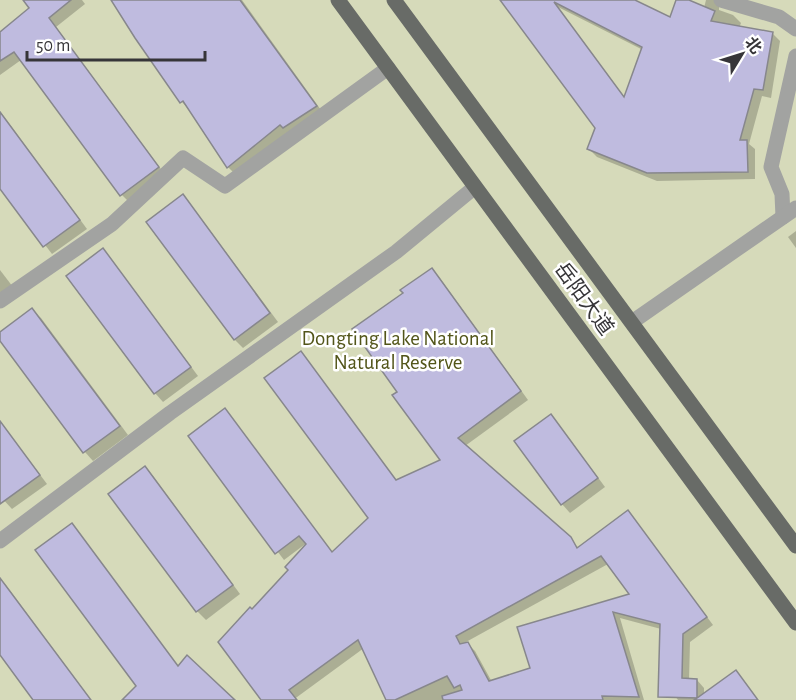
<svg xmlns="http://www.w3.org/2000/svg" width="796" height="700" font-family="'Alegreya Sans','Noto Sans SC',sans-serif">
	<rect width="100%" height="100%" fill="#e7e6ec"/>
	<rect fill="#d6daba" x="0" y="0" width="796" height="700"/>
	<g fill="#0003" fill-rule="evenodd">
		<path d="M25,0H82L85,4L56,27L166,176L130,203L122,195L21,60L0,75V33L31,8Z"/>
		<path d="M113,0H242L326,117L238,177L228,167L192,113L182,102Z"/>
		<path d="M502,0H632L670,19L678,0H685L704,8L706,0H725L719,5V10L733,15L741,23L739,28L772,33L780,41L771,98L762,96L749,144L755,149V179L657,181L597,157L589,149L597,128ZM558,7L643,50L625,98Z"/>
		<path d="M0,111L87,229L52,254L0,186Z"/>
		<path d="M183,196L191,205L278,322L243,348L235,340L148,222Z"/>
		<path d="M796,231V248L788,237Z"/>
		<path d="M103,250L111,259L198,376L163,402L155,393L68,276Z"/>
		<path d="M0,270L13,287L0,296Z"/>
		<path d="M431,270L439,277L528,400L465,446L579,548L628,512L635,520L713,625L690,642L689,680H697L704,688V695L736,672L758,700H678L660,675L661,629L620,618L644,700H388L364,648L293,700H263L252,611L290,571L308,542L284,560L190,436L333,553L370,518L301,353L397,481L442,461L399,392L405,293ZM608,564L631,595L531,669L492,682L475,651L466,642Z"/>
		<path d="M32,310L41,318L128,435L93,461L85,452L0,339V333Z"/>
		<path d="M551,416L559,425L605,487L570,513L562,504Z"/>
		<path d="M0,421L47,484L12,509L0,496Z"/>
		<path d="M145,468L153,476L240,594L206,620L197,611L111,494Z"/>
		<path d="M0,579L6,585L91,700H35L0,653Z"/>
	</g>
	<g fill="#bfbbdf" stroke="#87878c" stroke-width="1.5" fill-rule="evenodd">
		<path d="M23,0H71L49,18L159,167L120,196L14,52L0,61V32L29,8Z"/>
		<path d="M111,0H240L317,106L283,128L280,125L227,168L183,101L180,103L135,38Z"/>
		<path d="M500,0H635L670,17L676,0H689L715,11L711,21L773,32L763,90L754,89L740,140H747L748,172L647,173L587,149L595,128ZM554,2L642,47L624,97Z"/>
		<path d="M0,112L80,220L43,247L0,189Z"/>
		<path d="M183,194L270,313L234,340L146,222Z"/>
		<path d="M103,248L191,367L154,394L66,276Z"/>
		<path d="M432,268L521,391L458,438L571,537L577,548L628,510L707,617L683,634L682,678L697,679V698L736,670L758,700H694L697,698L658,697L660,624L613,612L639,697L602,696L603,700H443L442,696L462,690L460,685L454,688L447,676L395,700H386L358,640L289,690L297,700H261L218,642L250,607L252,609L288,570L285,567L306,544L299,536L275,554L188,436L225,408L332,552L368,518L264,378L301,351L396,480L440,460L392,395L397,392L352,329L403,293L400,290ZM601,556L629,594L517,627L530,668L489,681L468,642L460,644L456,636Z"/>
		<path d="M32,308L120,426L83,453L0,341V332Z"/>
		<path d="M551,414L598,478L561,505L514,441Z"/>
		<path d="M0,421L40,475L0,504Z"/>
		<path d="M145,466L233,585L196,612L108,494Z"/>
		<path d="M72,523L178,666L187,655L235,700H122L136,686L35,550Z"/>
		<path d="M0,578L91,700H33L0,655Z"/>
	</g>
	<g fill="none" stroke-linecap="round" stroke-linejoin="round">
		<g stroke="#a2a3a1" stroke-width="15">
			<path d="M721,0L779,17L796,29"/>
			<path d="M783,217L782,194L771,167L796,56"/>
			<path d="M0,301L112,224L183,158L225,186L388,68"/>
			<path d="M632,322L796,208"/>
			<path d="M0,541L170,413L396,252L475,187"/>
		</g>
		<g stroke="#686b67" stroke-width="15">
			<path d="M338,0L796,623"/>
			<path d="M394,0L796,546"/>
		</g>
	</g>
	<g text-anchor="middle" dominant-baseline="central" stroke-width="5" stroke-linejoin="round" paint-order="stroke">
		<g font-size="21" fill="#363538" stroke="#fff">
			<text transform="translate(584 299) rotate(54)">岳阳大道</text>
		</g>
		<g font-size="21" fill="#525519" stroke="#fff">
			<text x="398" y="338">Dongting Lake National<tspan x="398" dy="24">Natural Reserve</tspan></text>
		</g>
	</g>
	<g transform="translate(742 54) rotate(52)" stroke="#ffffff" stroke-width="4.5" paint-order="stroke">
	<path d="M0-4.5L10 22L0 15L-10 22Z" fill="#363538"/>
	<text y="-9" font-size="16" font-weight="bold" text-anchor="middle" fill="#363538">北</text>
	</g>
	<path d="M27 51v9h178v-9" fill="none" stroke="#363538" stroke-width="3"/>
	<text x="36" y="51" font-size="18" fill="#363538" stroke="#ffffff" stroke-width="4.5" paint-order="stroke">50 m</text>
</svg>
